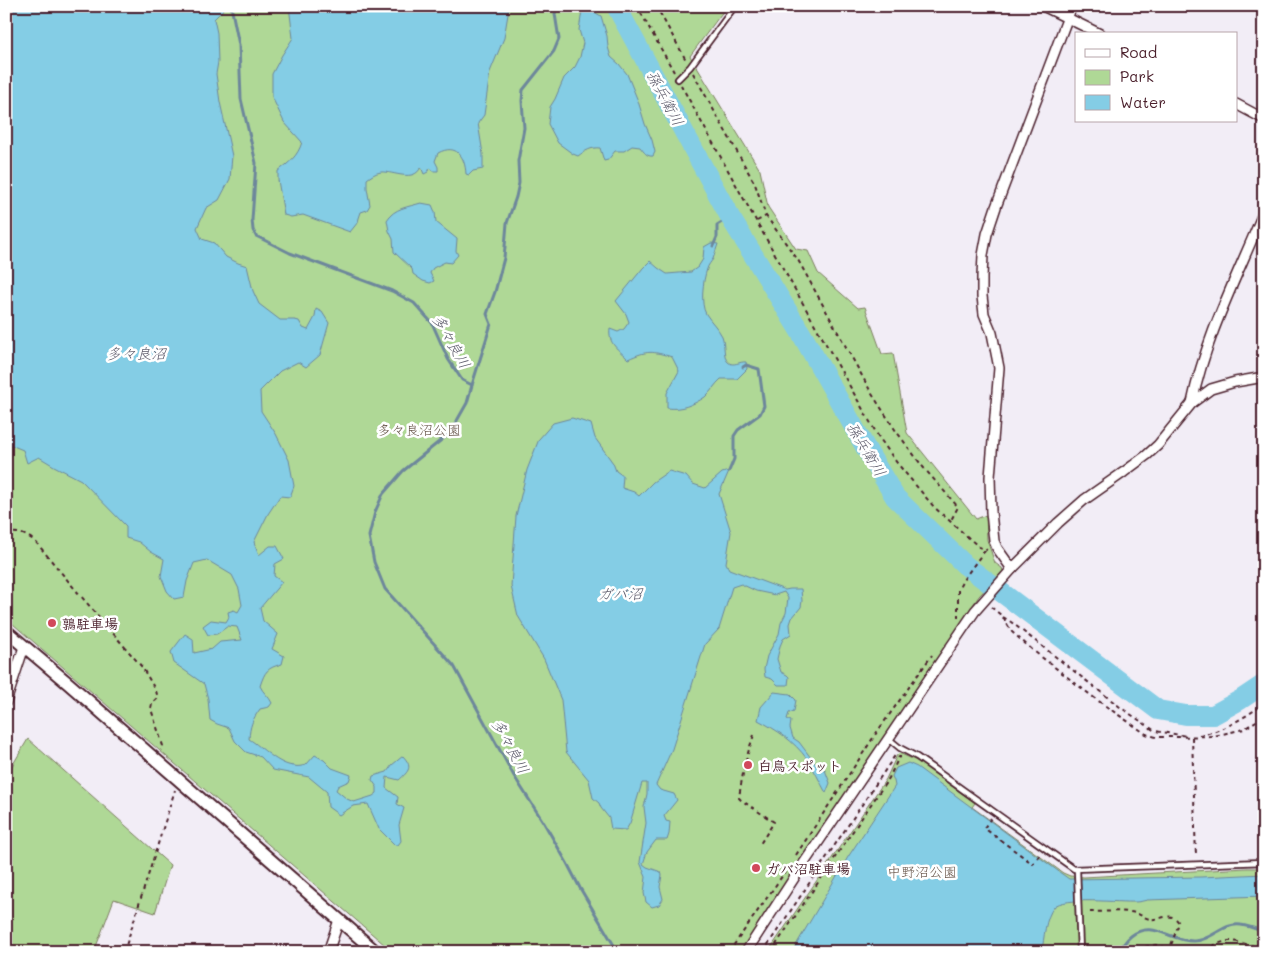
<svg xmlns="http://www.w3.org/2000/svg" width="1270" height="958" font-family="Mali,'Klee One',sans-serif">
	<rect width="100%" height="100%" fill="#f2edf6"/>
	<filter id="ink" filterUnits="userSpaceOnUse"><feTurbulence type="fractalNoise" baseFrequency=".02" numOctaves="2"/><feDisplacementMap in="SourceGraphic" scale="10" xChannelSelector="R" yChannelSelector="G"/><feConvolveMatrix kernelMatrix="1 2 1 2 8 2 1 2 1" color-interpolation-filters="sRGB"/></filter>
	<g filter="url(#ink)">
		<g fill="#afd896" stroke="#7c7c60">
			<path d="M6,6H727L690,56L760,170L768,207L796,249L808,251L818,273L858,308L865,307L882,354L893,353L907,433L976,519L986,515L987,540L995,563L1002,568L1003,571L979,596L740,952H393L6,618Z"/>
			<path d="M28,739L170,865L155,913L114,899L94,952H6V776Z"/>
			<path d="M899,753L919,762L975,803L972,807L1063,873L1070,876L1084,877L1247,868H1264V952H768L886,779L897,755Z"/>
		</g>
		<g fill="#84cde5" stroke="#6d879b">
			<path d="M6,6H224L222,11L214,19L217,33L218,62L216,74L220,102L232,156L230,179L219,200L206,208L197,228L202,239L214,243L226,257L238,263L247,266L253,291L259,304L280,320H295L299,321L303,328L308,330L315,317L316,309L322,312L329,323L320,355L306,367L298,362L280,371L260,391L261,411L276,434L289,460L294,486L290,497L280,496L268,514L254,542L259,555L270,546H277L284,559L275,564L274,576L282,582L260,608L263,621L278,634L272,649L284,656L282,664C267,668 265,671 260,686C263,693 269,696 272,703L269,707L260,709C252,720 250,726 249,739C262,747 278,765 294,766C298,767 302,766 306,765L315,755L324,760L332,768L351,775L349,781L338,786L336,790L347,799L354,802L373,796L377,793V787L372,780L373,776L387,772L392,765L403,756C413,767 409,771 399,780L387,777L386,788L398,797L397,804L404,808L399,825L401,841L398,845H395L379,829L368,804L353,806L339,815L328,807L327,792L309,777L273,770L261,757L246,752L235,741L229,728L217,724L210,720L208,699L204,684L174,663L171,652L185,634L193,639L194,653L212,649L220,642L242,640L237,627L228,626L217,634L208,635L203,626L211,620L226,622L229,617L228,612L234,610L238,612L242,605L239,589L232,575L207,560L194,563L187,581L184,597L174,599L167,591L161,576L164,559L151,552L139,542L126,538V526L81,480L54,466L39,457L27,463L23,450L6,443Z"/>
			<path d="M289,6H509V8L504,38L490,72L484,115L478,123L483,154V169L473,171L469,175L466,174C465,157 457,143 438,153L435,161L438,167V171H434L430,168L428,172L424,174L421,167C414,183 393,171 381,172C375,173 371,176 367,179V188L370,205L367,210L361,212L359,218L358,222L350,232L303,215L291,217L284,215L278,180V171C289,163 298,156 302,142L284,122L272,97V74L282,55L293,38Z"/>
			<path d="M591,10L601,16L607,36L608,47L611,57L619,64L627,74L638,101L645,124L652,140L655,152L653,156C647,157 644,152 640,147L632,146L624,151H615L608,160L604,161L600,148C591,147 585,151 578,156L573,154L558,143L548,124L550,107L555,99L564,78L575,67L580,57L583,43L579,30L582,11Z"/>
			<path d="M421,203L432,205L435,212L436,222L457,239L456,251L458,255L451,263L445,262L433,268L430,273L434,281L430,283L423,281L413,274L412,269L394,252L393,239L389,231L387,220C394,208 408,207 421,203Z"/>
			<path d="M711,243L718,244C716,249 715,254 713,259C711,262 708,265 707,269C703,280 700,304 706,314C711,322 718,328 722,336C725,343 723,358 728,362C733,367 740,361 746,362L747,369L737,379H721C715,384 711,392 705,397C693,405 681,410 667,408V393L679,371L672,357C652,351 648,350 628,359C618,349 608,344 610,329L618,332L624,329L629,322L626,314L616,301L643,268L650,261L658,268L667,274L691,272L698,267L703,259L704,247Z"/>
			<path d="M572,418L591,424L595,438L613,463L616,471L623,476L622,488L634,492L639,496L653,482L669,471L686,476L693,484L705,488L722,473L729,471L719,494L731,532L726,563L729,569L785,590L790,589H801L802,601L801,607L792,618L790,624L791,634L783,639L780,646L777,659L781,672L787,675L789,677L788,685H778L772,679L765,677L764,669L767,656L779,634L781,623L786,613L788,598L784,592L775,595L756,591L741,584L732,587L719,629L705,644L672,749L656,785L660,790L674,794L677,800L664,816L666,821L670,822L669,834L667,840H656L647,852L643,864L647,867L661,872L662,875L660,887L663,899L659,905L652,907L646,902L644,893L646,877L640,862L646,823L644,807L647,794V783H642L630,823L626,830L611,829L609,818L601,808L599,803L593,798L589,780L566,752L561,700L544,659L518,616L511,586L516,516L527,470L539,439L553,423Z"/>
			<path d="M774,692L790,694L796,700L794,711L789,713L787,719L791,721L790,728L793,738L799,742L817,766L825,770L830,783L826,793C820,782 814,769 807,759C794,741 777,730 758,720L761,707Z"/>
			<path d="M908,763L917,767L1062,874L1069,879L1201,877L1264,874V896L1147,900C1143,901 1139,902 1135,902C1120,903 1063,896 1054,907C1045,918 1044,938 1042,952H792L848,857L895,786L894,781L892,776L896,768Z"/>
		</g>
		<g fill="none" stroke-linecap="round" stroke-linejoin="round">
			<g stroke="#6d879b" stroke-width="3">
				<path d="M231,6L239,45L241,99L256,163L252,220L253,230L256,236L290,253L392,291L414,303L432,323L448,359L462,380L472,385L467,403L450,433L403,471L383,494L375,512L369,536L374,562L385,589L454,666L514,776L544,823L567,863L580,888L618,952"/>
				<path d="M713,246L717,237V225L730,217"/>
				<path d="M472,385L491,324L487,314L495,292L504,258L507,223L516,197L519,183L518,161L524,128L522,101L523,90L554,51L559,39L555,14L557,6"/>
				<path d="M729,471L734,459V436L738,430L760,414L764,406L759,369L746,365L743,367"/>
				<path d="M1120,952C1122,946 1126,940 1131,936C1152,919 1172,942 1194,941C1211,941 1224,922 1241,925C1249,926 1256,929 1264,932"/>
			</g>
			<path stroke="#84cde5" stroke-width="20" d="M616,6L730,217L801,333L868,452L895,497L965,565L1158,710L1186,715H1213L1240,700L1264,684"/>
			<g stroke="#4a1f2b" stroke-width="8">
				<g id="service">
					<path d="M678,79L690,67L735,6"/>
					<path d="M889,739L900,748L917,757L1074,869L1264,862"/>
					<path d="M1077,869L1080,952"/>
				</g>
			</g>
			<g stroke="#4a1f2b" stroke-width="12">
				<g id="minor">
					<path d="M1043,6L1100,34"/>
					<path d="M1236,104L1264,119"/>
					<path d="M1192,403C1206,335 1238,275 1264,211"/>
					<path d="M1012,569L997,548L994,541L991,512L990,477L999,368L992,333L984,314L982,296V277L983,255L987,234L996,207L1072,6"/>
					<path d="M6,702L24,647"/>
					<path d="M328,952L339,920"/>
					<path d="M746,952L798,872L975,611L1012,569L1058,523L1084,500L1124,472L1147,455L1158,445L1192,403L1211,389L1235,382L1264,377"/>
				</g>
			</g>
			<g stroke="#4a1f2b" stroke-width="15">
				<path id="tertiary" d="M6,631L69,684L376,952"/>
			</g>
			<g stroke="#4a1f2b" stroke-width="2" stroke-dasharray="4 4" stroke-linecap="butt">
				<path d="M637,6L674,72"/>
				<path d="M656,6L686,60"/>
				<path d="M693,73L755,184L766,216L798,260L872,394L896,431L923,467L958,507L950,522"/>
				<path d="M681,85L746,203L878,436L897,463L934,507L979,547L987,550"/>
				<path d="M757,221L766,216"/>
				<path d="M6,534C18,531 25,534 35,541L74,588L142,667L156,691L158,698L152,704L151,709L163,746L161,750"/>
				<path d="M991,607L1002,616L1012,632L1035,652L1097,700L1146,734L1156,737H1176L1214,736L1244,729L1264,716"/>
				<path d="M1003,617L1011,622L1120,707L1155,731L1187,736"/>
				<path d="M958,618V590L963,580L982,554L986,550"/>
				<path d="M754,735C746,756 742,776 739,798L741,800L774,822L760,844"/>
				<path d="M1199,735C1224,731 1243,718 1264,704"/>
				<path d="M1192,737L1196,857"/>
				<path d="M991,818L984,828L1033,864L1041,853"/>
				<path d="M796,855L877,732L932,655"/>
				<path d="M1090,912C1103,912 1123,910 1135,913C1140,914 1144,918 1150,919C1160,921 1172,910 1179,923L1170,948"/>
				<path d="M124,952L175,790"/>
				<path d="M729,952L785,872"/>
				<path d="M763,952L896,754"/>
				<path d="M771,952L880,791L889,778L899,757H901"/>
				<path d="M1140,952L1143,947L1156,945L1185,952"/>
				<path d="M1197,952C1207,949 1217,943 1228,941C1236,940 1255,947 1264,949"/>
			</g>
			<use href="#service" stroke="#fff" stroke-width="4.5"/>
			<use href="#minor" stroke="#fff" stroke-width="9"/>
			<use href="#tertiary" stroke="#fff" stroke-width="11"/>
		</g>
	</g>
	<g fill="#d1495b" stroke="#fff" stroke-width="2">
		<circle cx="52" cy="623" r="5"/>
		<circle cx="748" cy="765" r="5"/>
		<circle cx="756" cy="868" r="5"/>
	</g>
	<g text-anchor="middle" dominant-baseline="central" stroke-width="5" stroke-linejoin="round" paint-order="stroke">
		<g font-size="14" fill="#68564b" stroke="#fff">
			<text x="419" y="429">多々良沼公園</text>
			<text x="922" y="871">中野沼公園</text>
		</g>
		<g font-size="14" font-weight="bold" fill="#4a1f2b" stroke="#fff" text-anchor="start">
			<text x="62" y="623">鶉駐車場</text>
			<text x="758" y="765">白鳥スポット</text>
			<text x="766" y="868">ガバ沼駐車場</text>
		</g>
		<g font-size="15" font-style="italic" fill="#5e5c6c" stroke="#fff">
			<text transform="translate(666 98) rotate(62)">孫兵衛川</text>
			<text transform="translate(452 341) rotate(60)">多々良川</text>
			<text x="136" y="353">多々良沼</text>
			<text transform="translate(867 449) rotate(59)">孫兵衛川</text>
			<text x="620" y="593">ガバ沼</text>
			<text transform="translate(511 746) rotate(61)">多々良川</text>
		</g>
	</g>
	<rect width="1270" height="958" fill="none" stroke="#fff" stroke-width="25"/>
	<rect x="12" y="12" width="1245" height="933" fill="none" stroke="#4a1f2b" stroke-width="2" filter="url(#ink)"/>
	<rect x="1075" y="32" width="162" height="90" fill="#ffffff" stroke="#b7a5aa"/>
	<rect x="1085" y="49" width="25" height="8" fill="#ffffff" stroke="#b7a5aa"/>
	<text x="1120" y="58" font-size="15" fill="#4a1f2b">Road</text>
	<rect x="1085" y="70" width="25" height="15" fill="#afd896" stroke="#b7a5aa"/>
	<text x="1120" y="82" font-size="15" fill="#4a1f2b">Park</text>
	<rect x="1085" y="95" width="25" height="15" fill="#84cde5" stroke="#b7a5aa"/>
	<text x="1120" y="108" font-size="15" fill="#4a1f2b">Water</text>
</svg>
